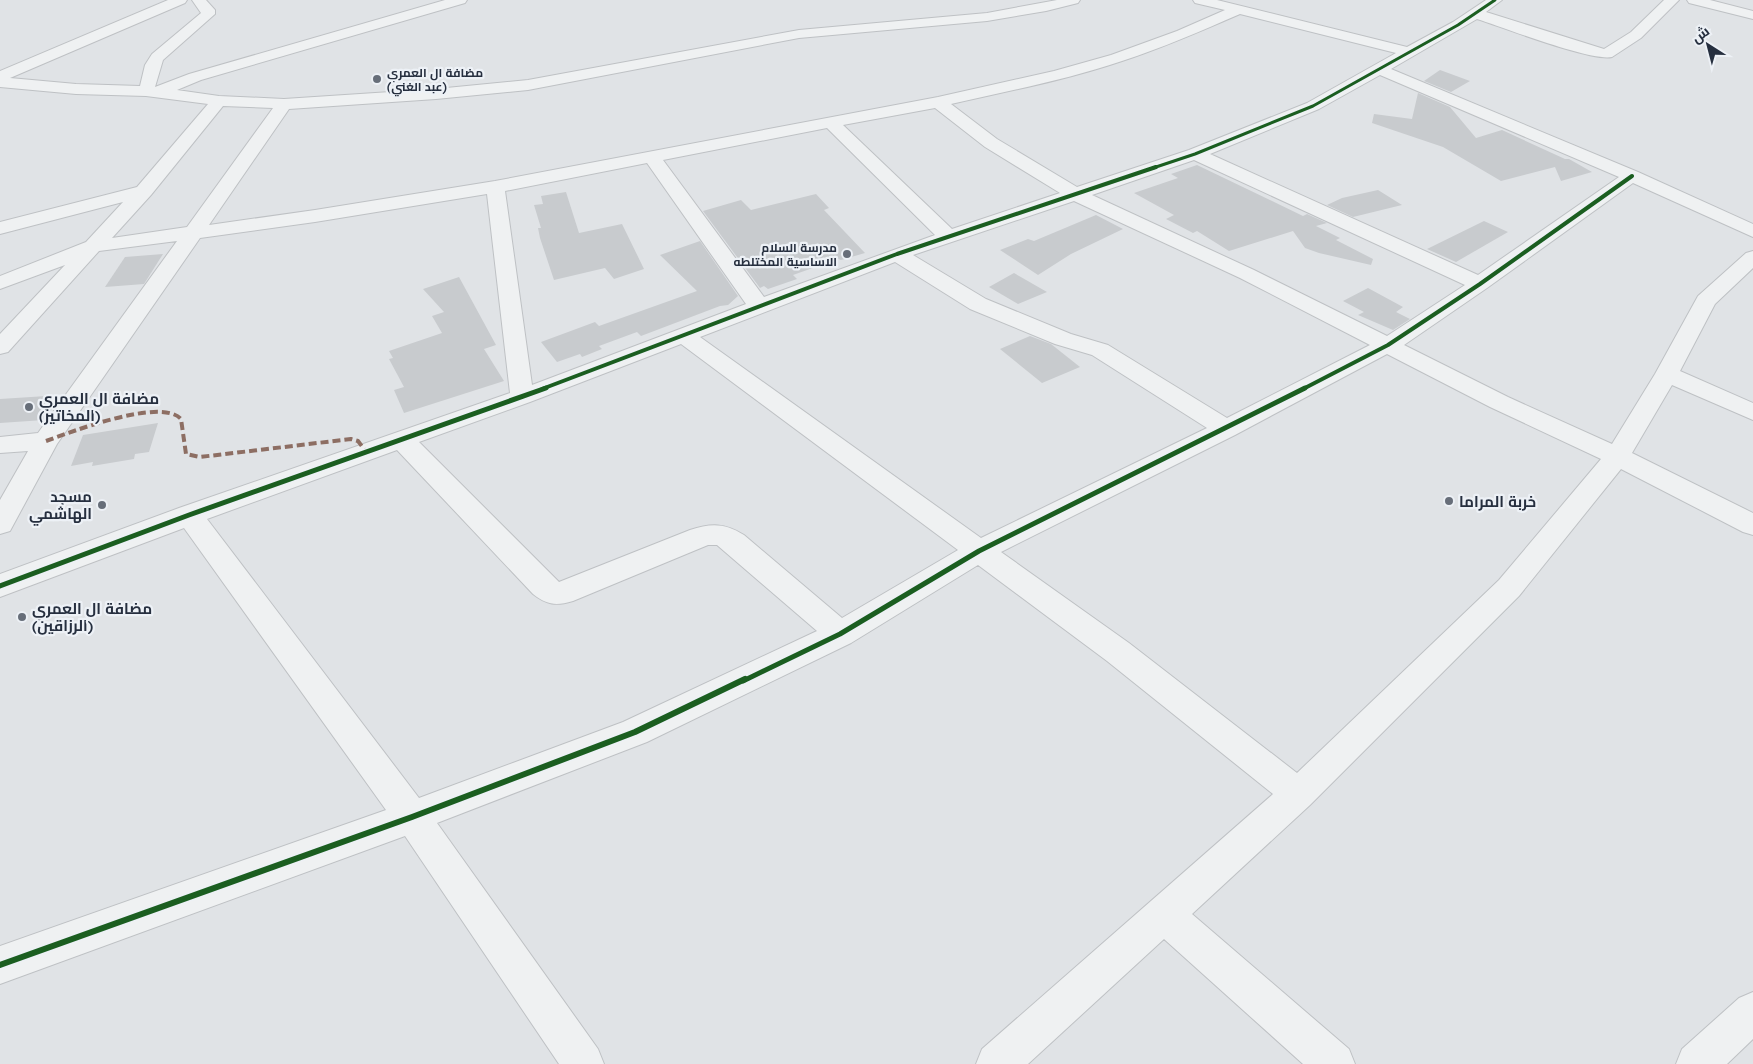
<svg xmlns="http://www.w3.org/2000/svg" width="1753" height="1064" font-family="Quicksand,Cairo,sans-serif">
	<rect width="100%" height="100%" fill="#e0e3e6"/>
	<g fill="#c8cbce">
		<path d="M1440,70L1470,81L1451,92L1424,81Z"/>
		<path d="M1418,93L1450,107L1476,138L1502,130L1565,159H1569L1592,172L1561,181L1555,167L1501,181L1443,147L1372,123L1374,114L1412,119Z"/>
		<path d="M1197,165L1303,216L1307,214L1327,223L1316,226L1340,238L1336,240L1373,259L1371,265L1319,253L1305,248L1293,231L1229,251L1197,231L1193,233L1166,219L1174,215L1134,193L1178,178L1171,174Z"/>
		<path d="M1378,190L1402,205L1353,217L1327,205L1342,198Z"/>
		<path d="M566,192L579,233L622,224L644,269L614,279L605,268L554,280L540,238L538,228H541L534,205L543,204L541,196Z"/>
		<path d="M816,194L829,208L824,210L865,253L841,260L838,259L793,275L797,279L768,289L764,286L760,288L703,211L741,200L751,210Z"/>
		<path d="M1096,215L1123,229L1071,254L1038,275L1000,250L1028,239L1034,241Z"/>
		<path d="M1484,221L1508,232L1456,262L1427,249Z"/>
		<path d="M700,241L738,296L728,305L720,306L641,336L637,332L599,346L602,349L582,357L580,354L557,362L541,342L595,322L599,326L697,291L660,255Z"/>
		<path d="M163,254L144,284L105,287L125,257Z"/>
		<path d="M1014,273L1047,292L1018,304L989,287Z"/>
		<path d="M459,277L496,345L484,349L504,381L404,413L394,390L404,387L389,359L393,358L389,351L442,333L432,316L444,312L423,289Z"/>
		<path d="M1368,288L1403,307L1396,312L1410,319L1393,330L1358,315L1364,312L1343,301Z"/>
		<path d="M1030,336L1051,344L1080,367L1042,383L1000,349Z"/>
		<path d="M62,395L44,420L0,423V399Z"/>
		<path d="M158,423L149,452L135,454L134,459L92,466L93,462L71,466L83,435Z"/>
	</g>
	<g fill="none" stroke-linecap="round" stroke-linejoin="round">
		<g stroke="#bec1c4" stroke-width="2">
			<g id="minor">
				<path d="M168,0H187L185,3L10,78L76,84L140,86L145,65L152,54L201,13L192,0H206L215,10V14L163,60L155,87L189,74L445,0H467L465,3L201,80L177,90L219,96L284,99L436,89L528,80L799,30L987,13L1057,0H1080L1078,3L1046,11L987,21L799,38L528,90L436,99L289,109L209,225L315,210L495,181L938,97L1054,71L1111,55L1177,31L1225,10L1195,3L1193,0H1217L1407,47L1453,22L1486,0H1502L1486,12L1604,49L1631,32L1664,0H1679L1641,38L1612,57C1592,62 1502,27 1477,19L1391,69L1638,172L1753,224V237L1633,183L1487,288L1404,345L1508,397L1612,444L1655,374L1698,296L1746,253L1753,251V268L1715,304L1680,371L1753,403V420L1672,385L1632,453L1753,513V535L1743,532L1621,469L1519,596L1310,805L1192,914L1349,1049L1355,1064H1303L1164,939L1028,1064H976L982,1049L1273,794L1107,661L978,565L851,643L647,742L437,823L598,1049L604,1064H559L405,836L0,984V946L386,810L184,528L0,597V574L179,508L510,393L487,194L315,222L200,238L57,444L10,531L0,534V500L28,451L0,453V437L38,433L177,241L99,251L8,352L0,354V334L65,265L0,289V276L86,242L123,202L0,234V222L137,187L208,104L146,96L76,94L0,87V71ZM1240,14L1396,53L1307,103L1189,150L1077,187L997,139L951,104C1008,91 1066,80 1122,61C1162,48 1201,31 1240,14ZM1380,75L1619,177L1478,275L1210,154L1319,109ZM223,106L273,108L187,227L112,238L151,195ZM935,108L985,147L1060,193L952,229L843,125ZM827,128L935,235L764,297L663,160ZM1194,160L1465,285L1387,336L1254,270L1092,195ZM647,163L746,304L532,385L505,191ZM1074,201L1240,278L1370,345L1227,418L1108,345L1071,334L986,299L913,255ZM895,262L970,309L1055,344L1092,355L1207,428L981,538L700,337ZM681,344L958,550L842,618L744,535C725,523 711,523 690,530L559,582L419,442L530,402ZM1387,354L1490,407L1601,459L1499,580L1297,773L1129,643L1001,552L1235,435ZM397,450L533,594C547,605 556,606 573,601L708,545H717L817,631L623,722L419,798L207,519Z"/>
				<path d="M1687,0H1710L1753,11V19L1689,3Z"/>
				<path d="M1753,992V1039L1727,1064H1676L1682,1049L1739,998Z"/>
			</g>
		</g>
		<use href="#minor" fill="#eff1f2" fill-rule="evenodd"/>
		<path stroke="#8d6e63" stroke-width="4" stroke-dasharray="8 4" stroke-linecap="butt" d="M46,441C71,432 161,397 181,419L186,454L200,457L351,439L358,441L367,453"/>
		<g stroke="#edf1f6" stroke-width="5">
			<path id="cycleway-far3" d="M1153,168L1195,154L1313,106L1458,25L1495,0"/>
		</g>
		<g stroke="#edf1f6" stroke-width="6">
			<g id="cycleway-far2">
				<path d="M542,389L897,254L1156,167"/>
				<path d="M1303,389L1388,345L1480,284L1632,176"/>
			</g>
		</g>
		<g stroke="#edf1f6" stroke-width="8">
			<g id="cycleway-far1">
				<path d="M0,586L189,515L546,388"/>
				<path d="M743,681L840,634L979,551L1305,388"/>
			</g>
		</g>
		<g stroke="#edf1f6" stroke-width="9">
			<path id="cycleway" d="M0,965L412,817L635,732L745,679"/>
		</g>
		<use href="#cycleway-far3" stroke="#1b5e20" stroke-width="3"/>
		<use href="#cycleway-far2" stroke="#1b5e20" stroke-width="4"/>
		<use href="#cycleway-far1" stroke="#1b5e20" stroke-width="5"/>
		<use href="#cycleway" stroke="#1b5e20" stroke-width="6"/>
	</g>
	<g fill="#676e79" stroke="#edf1f6" stroke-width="2">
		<circle cx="377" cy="79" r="5"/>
		<circle cx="847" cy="254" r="5"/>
		<circle cx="29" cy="407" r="5"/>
		<circle cx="1449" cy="501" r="5"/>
		<circle cx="102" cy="505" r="5"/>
		<circle cx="22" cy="617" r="5"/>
	</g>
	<g text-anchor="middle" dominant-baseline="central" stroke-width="4.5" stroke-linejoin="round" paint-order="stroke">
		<g font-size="12" font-weight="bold" fill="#262f3f" stroke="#edf1f6" text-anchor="start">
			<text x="387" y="72">مضافة ال العمري<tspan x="387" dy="14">(عبد الغني)</tspan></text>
			<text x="837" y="247" text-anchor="end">مدرسة السلام<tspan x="837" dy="14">الاساسية المختلطه</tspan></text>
		</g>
		<g font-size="15" font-weight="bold" fill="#262f3f" stroke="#edf1f6" text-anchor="start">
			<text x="39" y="398">مضافة ال العمري<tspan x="39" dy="17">(المخاتير)</tspan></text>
			<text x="92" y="496" text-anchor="end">مسجد<tspan x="92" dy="17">الهاشمي</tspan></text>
			<text x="1459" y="501">خربة المراما</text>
			<text x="32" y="608">مضافة ال العمري<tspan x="32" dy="17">(الرزاقين)</tspan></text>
		</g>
	</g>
	<g transform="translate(1708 45) rotate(324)" stroke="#edf1f6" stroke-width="4" paint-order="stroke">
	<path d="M0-4L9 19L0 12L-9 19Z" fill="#262f3f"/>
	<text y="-8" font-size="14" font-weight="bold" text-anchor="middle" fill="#262f3f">ش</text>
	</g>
</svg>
